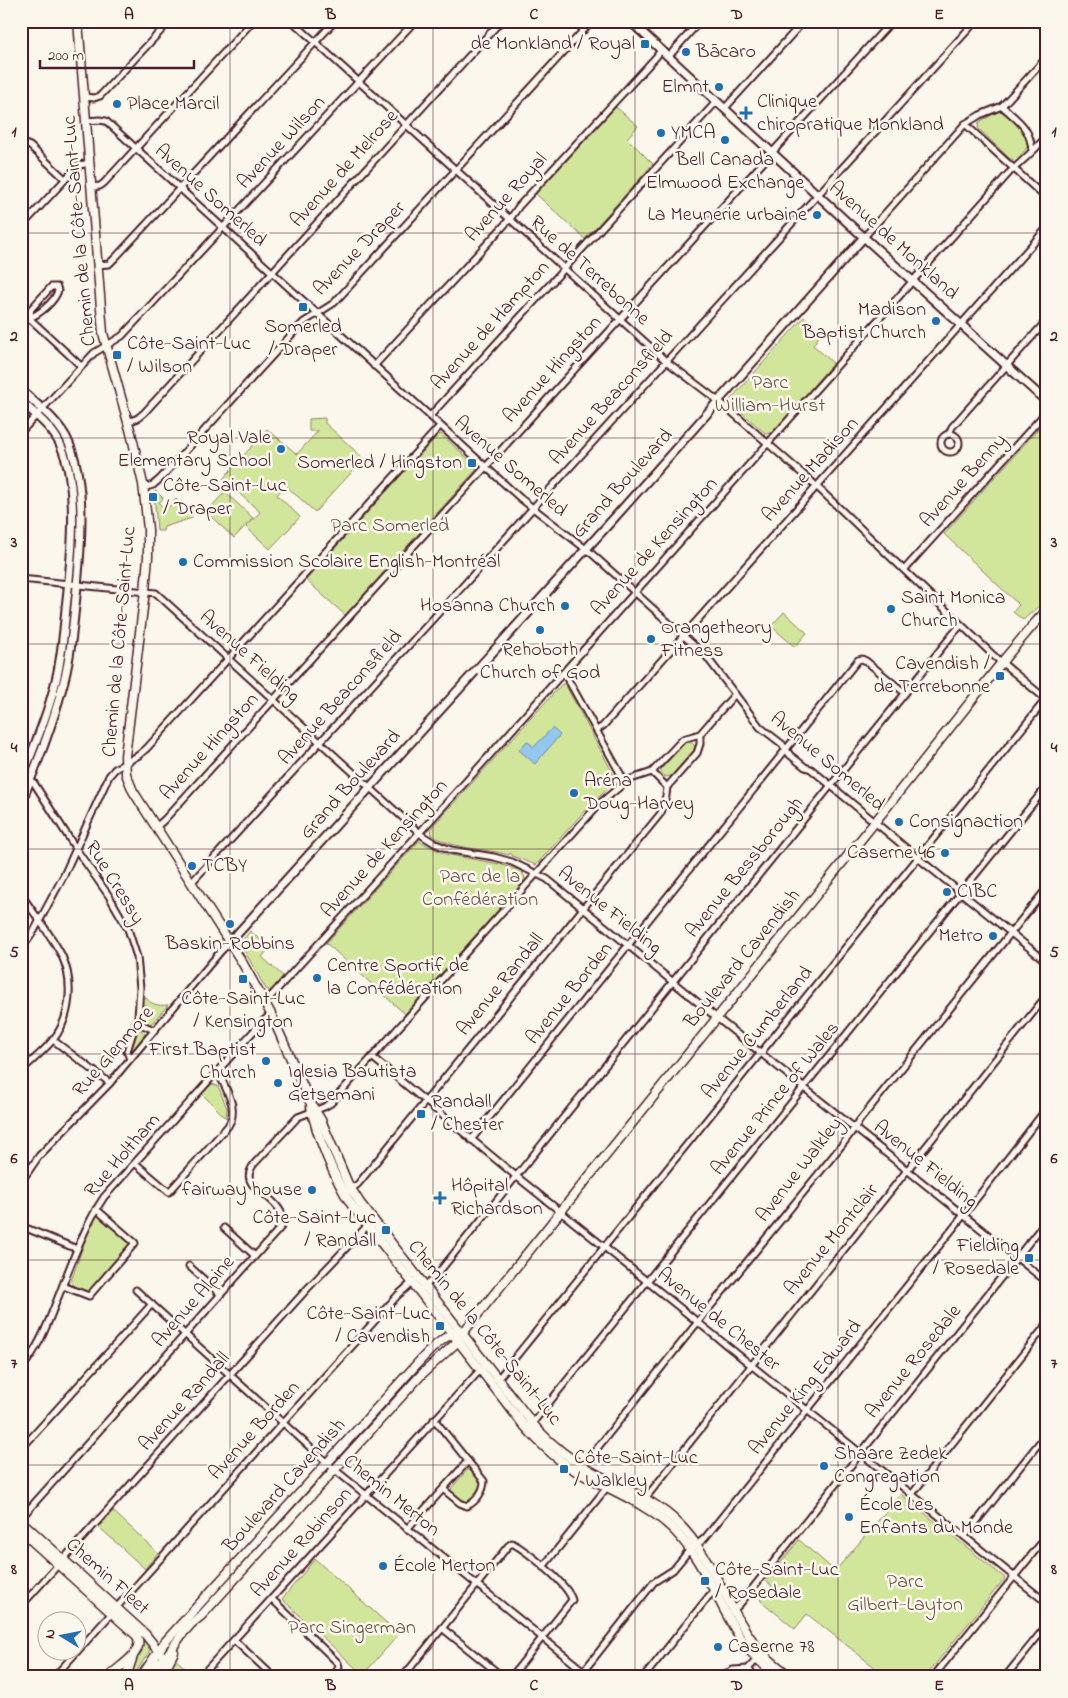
<svg xmlns="http://www.w3.org/2000/svg" width="1068" height="1698" font-family="'Indie Flower',sans-serif">
	<rect width="100%" height="100%" fill="#fbf7ec"/>
	<filter id="ink" filterUnits="userSpaceOnUse"><feTurbulence type="fractalNoise" baseFrequency=".02" numOctaves="2"/><feDisplacementMap in="SourceGraphic" scale="10" xChannelSelector="R" yChannelSelector="G"/><feConvolveMatrix kernelMatrix="1 2 1 2 8 2 1 2 1" color-interpolation-filters="sRGB"/></filter>
	<g filter="url(#ink)">
		<g fill="#d2e69b" stroke="#8e8263">
			<path d="M616,107L638,126L627,138L653,164L585,239L536,194Z"/>
			<path d="M999,111C1009,114 1032,136 1027,147C1025,152 1017,158 1013,160L1009,158L978,128L979,122Z"/>
			<path d="M804,317L822,332L813,345L833,363L772,433L766,434L731,403L730,400Z"/>
			<path d="M325,418V423L364,459L315,512L285,485L277,495L300,517L270,549L246,527L260,512L223,479L267,429L297,454L318,431H309V419Z"/>
			<path d="M1047,419V599L1023,620L1013,612L1019,605L944,534Z"/>
			<path d="M441,434L476,466L477,469L345,615L306,580L438,435Z"/>
			<path d="M156,491L163,498L159,503L166,510L176,499L187,509L191,506L192,518L164,527L163,531H157L154,493Z"/>
			<path d="M225,492L253,518L234,538L206,512Z"/>
			<path d="M784,612L807,633L795,647L771,626Z"/>
			<path d="M562,684H565L616,779L615,782L588,807L536,865L512,856V854L510,853L509,855C484,848 455,850 432,835L431,828Z"/>
			<path d="M686,742L692,743L695,746L694,750L671,776L665,777L661,773V769Z"/>
			<path d="M419,841L445,854L499,864L522,871L525,878L524,881L405,1014L326,943Z"/>
			<path d="M250,931L270,948L262,957L283,976L271,991L266,989L241,945L242,941Z"/>
			<path d="M145,996C150,1005 159,1006 168,1005L151,1024L146,1023L143,1020Z"/>
			<path d="M139,1028L145,1034L131,1052L129,1051Z"/>
			<path d="M212,1084L218,1086L227,1108L226,1118L202,1094Z"/>
			<path d="M96,1209L135,1243L89,1296L74,1287L71,1281Z"/>
			<path d="M468,1469C473,1473 480,1479 481,1486L468,1501L464,1502L451,1491V1489Z"/>
			<path d="M901,1494L1005,1578L925,1677H887L807,1614L795,1629L760,1600L772,1586L766,1581L799,1540L835,1571Z"/>
			<path d="M113,1511L158,1553L145,1569L99,1527Z"/>
			<path d="M315,1559L399,1634L363,1675L282,1599Z"/>
			<path d="M138,1633L144,1638L150,1650L133,1677H128C130,1671 131,1665 134,1660C141,1646 144,1650 138,1633Z"/>
			<path d="M174,1658L192,1674C187,1678 181,1678 175,1674L172,1665Z"/>
		</g>
		<path fill="#92c7f0" stroke="#7584a1" d="M552,728L560,735L535,764L519,750L527,741L534,747Z"/>
		<g fill="none" stroke-linecap="round" stroke-linejoin="round">
			<g stroke="#4a1f2b" stroke-width="9">
				<g id="minor">
					<path d="M292,21L666,361L725,406L813,483L994,656L1047,700"/>
					<path d="M21,26L26,21"/>
					<path d="M669,56L700,21"/>
					<path d="M84,97L94,98L100,96L170,21"/>
					<path d="M1002,106C1017,120 1030,127 1032,150"/>
					<path d="M725,108L804,21"/>
					<path d="M86,121L99,120L106,121L520,498L591,553L706,656L760,727L782,744L790,755L805,767L811,769L918,858L1047,962"/>
					<path d="M965,124L1047,199"/>
					<path d="M21,147L25,144L30,146L65,179"/>
					<path d="M91,187L100,186L104,183L253,21"/>
					<path d="M21,227L73,171L80,165L89,163"/>
					<path d="M864,237L965,124L980,115L1002,106L1047,57"/>
					<path d="M97,265L109,264L116,257L335,21"/>
					<path d="M29,318L81,366"/>
					<path d="M21,326L29,318L31,309L51,287H57L58,291C54,302 40,314 29,318"/>
					<path d="M374,366L510,219L519,206L656,57L661,50"/>
					<path d="M430,416L717,101"/>
					<path d="M128,422L138,418L144,413L501,21"/>
					<path d="M21,432L94,353L122,336L415,21"/>
					<circle cx="950" cy="443" r="9"/>
					<path d="M949,434L952,427L1047,320"/>
					<path d="M143,488L153,485L160,479L293,333L304,322L334,303L592,21"/>
					<path d="M904,570L1047,411"/>
					<path d="M21,579L156,593L423,836L436,844L451,850L494,857L512,862L547,879L717,1018L1047,1282"/>
					<path d="M1038,618L1047,626"/>
					<path d="M563,673L570,683L625,782"/>
					<path d="M597,730L603,726L1047,228"/>
					<path d="M652,772L667,787"/>
					<path d="M23,775L34,783L76,849L109,896L128,929L137,957L140,988L138,1017L127,1051L130,1059"/>
					<path d="M156,827L164,820L892,21"/>
					<path d="M191,883L463,586L532,509L976,21"/>
					<path d="M21,894C34,914 52,936 62,956C74,982 71,1019 52,1041C43,1052 31,1061 21,1071"/>
					<path d="M21,950L34,931L64,875L109,776L115,769L139,755L147,748L440,426"/>
					<path d="M265,1001L272,995L480,766L1009,173C1022,161 1035,150 1047,136"/>
					<path d="M136,1022L154,1030"/>
					<path d="M53,1040L110,1083"/>
					<path d="M372,1057L516,1176L1047,1603"/>
					<path d="M471,1140L858,660L862,659L866,661L905,693"/>
					<path d="M135,1163L169,1192L228,1126C240,1108 225,1089 218,1071"/>
					<path d="M21,1182L39,1156L110,1083L221,951L229,943"/>
					<path d="M349,1191L358,1184L661,813L666,796L667,787L697,753L700,744V734"/>
					<path d="M21,1226L77,1249"/>
					<path d="M224,1228L255,1256"/>
					<path d="M189,1266L220,1294"/>
					<path d="M63,1286L89,1296L135,1243L96,1209"/>
					<path d="M423,1288L435,1277L952,635L961,625"/>
					<path d="M136,1290L334,1469L591,1677"/>
					<path d="M21,1369C38,1349 46,1328 55,1305C70,1268 82,1230 104,1197L261,1023L271,1014"/>
					<path d="M497,1380L1046,699"/>
					<path d="M434,1419L484,1481C484,1491 476,1502 467,1506L460,1503L443,1489"/>
					<path d="M531,1425L1047,786"/>
					<path d="M21,1449L152,1304"/>
					<path d="M583,1466L693,1328L846,1140L860,1120L1047,888"/>
					<path d="M912,1494L1047,1324"/>
					<path d="M644,1500L1047,995"/>
					<path d="M21,1518L281,1227C290,1210 264,1195 252,1184C247,1177 249,1171 254,1164L298,1117L324,1107L331,1103L599,804L628,780L652,772L683,739L700,734L735,694"/>
					<path d="M407,1529L468,1461"/>
					<path d="M965,1536L1047,1433"/>
					<path d="M543,1567L608,1486"/>
					<path d="M272,1599L338,1663L339,1667L333,1677"/>
					<path d="M21,1606L308,1288L369,1224"/>
					<path d="M116,1608L398,1295L414,1281"/>
					<path d="M732,1611L740,1604L1047,1220"/>
					<path d="M442,1628L503,1677"/>
					<path d="M234,1640L274,1677"/>
					<path d="M748,1669L756,1677"/>
					<path d="M408,1670L417,1677"/>
					<path d="M54,1677L112,1613"/>
					<path d="M200,1677L482,1368"/>
					<path d="M403,1677L508,1546L512,1543C527,1551 568,1584 572,1600L511,1677"/>
					<path d="M579,1677L654,1582L673,1570L687,1553L705,1538L959,1221L1047,1108"/>
					<path d="M644,1677L709,1596L721,1586"/>
					<path d="M718,1677L733,1670L748,1669L759,1657"/>
					<path d="M933,1677L1047,1536"/>
					<path d="M1005,1677L1047,1625"/>
				</g>
			</g>
			<g stroke="#4a1f2b" stroke-width="11">
				<g id="tertiary">
					<path d="M630,21L847,222L1047,402"/>
					<path d="M21,390C37,405 55,418 66,437C89,481 80,557 75,606C72,634 70,661 62,688C52,727 36,766 21,803"/>
					<path d="M21,401C36,415 53,428 61,446C80,487 71,564 66,608C64,632 62,656 56,680C48,714 34,747 21,780"/>
					<path d="M229,943L616,516L864,237"/>
				</g>
			</g>
			<g stroke="#4a1f2b" stroke-width="11">
				<g id="secondary">
					<path d="M78,21L103,333L131,433L143,484L148,529V557L145,591L125,756L126,774L133,791L242,962L271,1014L310,1102L321,1120L348,1184L360,1203L537,1429C553,1446 571,1460 591,1471C622,1488 654,1499 679,1524C715,1560 727,1611 759,1649C768,1660 780,1668 791,1677"/>
					<path d="M311,1107C316,1134 335,1180 351,1204L522,1423C538,1441 555,1459 576,1471C609,1490 645,1502 673,1529C706,1562 719,1608 745,1645C754,1657 766,1667 778,1677"/>
					<path d="M21,1521L145,1634L160,1653"/>
					<path d="M21,1531L137,1636C145,1654 119,1665 109,1677"/>
					<path d="M166,1668L173,1677"/>
					<path d="M126,1677L133,1656"/>
					<path d="M141,1677L164,1643L405,1377C418,1363 437,1340 454,1333"/>
					<path d="M150,1677L160,1662L165,1658L183,1633L191,1624L201,1616L421,1375L455,1344L466,1329L875,822L1006,657L1034,624L1047,610"/>
					<path d="M161,1677L174,1652"/>
				</g>
			</g>
			<use href="#minor" stroke="#fbf7ec" stroke-width="5"/>
			<use href="#tertiary" stroke="#fbf7ec" stroke-width="7"/>
			<use href="#secondary" stroke="#fbf7ec" stroke-width="8"/>
		</g>
	</g>
	<path fill="none" stroke="#4a1f2b" stroke-width="1" stroke-opacity="0.55" d="M230,21V1677M433,21V1677M635,21V1677M838,21V1677M21,233H1047M21,438H1047M21,644H1047M21,849H1047M21,1054H1047M21,1260H1047M21,1465H1047"/>
	<g fill="#1f6fb2" stroke="#fbf7ec" stroke-width="2">
		<rect x="640" y="39" width="10" height="10" rx="2.5"/>
		<circle cx="686" cy="52" r="5"/>
		<circle cx="719" cy="87" r="5"/>
		<circle cx="117" cy="104" r="5"/>
		<path d="M743.5 105.5h5v5h5v5h-5v5h-5v-5h-5v-5h5z"/>
		<circle cx="661" cy="133" r="5"/>
		<circle cx="725" cy="140" r="5"/>
		<circle cx="817" cy="215" r="5"/>
		<rect x="298" y="302" width="10" height="10" rx="2.5"/>
		<circle cx="936" cy="321" r="5"/>
		<rect x="112" y="350" width="10" height="10" rx="2.5"/>
		<circle cx="281" cy="449" r="5"/>
		<rect x="467" y="458" width="10" height="10" rx="2.5"/>
		<rect x="148" y="492" width="10" height="10" rx="2.5"/>
		<circle cx="183" cy="562" r="5"/>
		<circle cx="565" cy="606" r="5"/>
		<circle cx="891" cy="609" r="5"/>
		<circle cx="540" cy="630" r="5"/>
		<circle cx="651" cy="639" r="5"/>
		<rect x="995" y="671" width="10" height="10" rx="2.5"/>
		<circle cx="574" cy="793" r="5"/>
		<circle cx="899" cy="822" r="5"/>
		<circle cx="945" cy="853" r="5"/>
		<circle cx="192" cy="866" r="5"/>
		<circle cx="947" cy="892" r="5"/>
		<circle cx="230" cy="924" r="5"/>
		<circle cx="993" cy="936" r="5"/>
		<circle cx="317" cy="978" r="5"/>
		<rect x="238" y="974" width="10" height="10" rx="2.5"/>
		<circle cx="266" cy="1061" r="5"/>
		<circle cx="278" cy="1083" r="5"/>
		<rect x="416" y="1109" width="10" height="10" rx="2.5"/>
		<circle cx="312" cy="1190" r="5"/>
		<path d="M437.5 1190.5h5v5h5v5h-5v5h-5v-5h-5v-5h5z"/>
		<rect x="381" y="1225" width="10" height="10" rx="2.5"/>
		<rect x="1024" y="1253" width="10" height="10" rx="2.5"/>
		<rect x="435" y="1321" width="10" height="10" rx="2.5"/>
		<circle cx="824" cy="1466" r="5"/>
		<rect x="559" y="1464" width="10" height="10" rx="2.5"/>
		<circle cx="849" cy="1517" r="5"/>
		<circle cx="383" cy="1566" r="5"/>
		<rect x="700" y="1576" width="10" height="10" rx="2.5"/>
		<circle cx="718" cy="1647" r="5"/>
	</g>
	<g text-anchor="middle" dominant-baseline="central" stroke-width="5" stroke-linejoin="round" paint-order="stroke">
		<g font-size="20" fill="#4a1f2b" stroke="#fbf7ec" text-anchor="start">
			<text x="635" y="44" text-anchor="end">de Monkland / Royal</text>
			<text x="696" y="52">Bācaro</text>
			<text x="709" y="87" text-anchor="end">Elmnt</text>
			<text x="757" y="102">Clinique<tspan x="757" dy="23">chiropratique Monkland</tspan></text>
			<text x="127" y="104">Place Marcil</text>
			<text x="671" y="133">YMCA</text>
			<text x="725" y="160" text-anchor="middle">Bell Canada<tspan x="725" dy="23">Elmwood Exchange</tspan></text>
			<text x="807" y="215" text-anchor="end">La Meunerie urbaine</text>
			<text x="926" y="310" text-anchor="end">Madison<tspan x="926" dy="23">Baptist Church</tspan></text>
			<text x="303" y="327" text-anchor="middle">Somerled<tspan x="303" dy="23">/ Draper</tspan></text>
			<text x="127" y="344">Côte-Saint-Luc<tspan x="127" dy="23">/ Wilson</tspan></text>
			<text x="271" y="438" text-anchor="end">Royal Vale<tspan x="271" dy="23">Elementary School</tspan></text>
			<text x="462" y="463" text-anchor="end">Somerled / Hingston</text>
			<text x="163" y="486">Côte-Saint-Luc<tspan x="163" dy="23">/ Draper</tspan></text>
			<text x="193" y="562">Commission Scolaire English-Montréal</text>
			<text x="901" y="598">Saint Monica<tspan x="901" dy="23">Church</tspan></text>
			<text x="555" y="606" text-anchor="end">Hosanna Church</text>
			<text x="661" y="628">Orangetheory<tspan x="661" dy="23">Fitness</tspan></text>
			<text x="540" y="650" text-anchor="middle">Rehoboth<tspan x="540" dy="23">Church of God</tspan></text>
			<text x="990" y="664" text-anchor="end">Cavendish /<tspan x="990" dy="23">de Terrebonne</tspan></text>
			<text x="584" y="781">Aréna<tspan x="584" dy="23">Doug-Harvey</tspan></text>
			<text x="909" y="822">Consignaction</text>
			<text x="935" y="853" text-anchor="end">Caserne 46</text>
			<text x="202" y="866">TCBY</text>
			<text x="957" y="892">CIBC</text>
			<text x="983" y="936" text-anchor="end">Metro</text>
			<text x="230" y="944" text-anchor="middle">Baskin-Robbins</text>
			<text x="327" y="966">Centre Sportif de<tspan x="327" dy="23">la Confédération</tspan></text>
			<text x="243" y="999" text-anchor="middle">Côte-Saint-Luc<tspan x="243" dy="23">/ Kensington</tspan></text>
			<text x="256" y="1050" text-anchor="end">First Baptist<tspan x="256" dy="23">Church</tspan></text>
			<text x="288" y="1072">Iglesia Bautista<tspan x="288" dy="23">Getsemani</tspan></text>
			<text x="431" y="1102">Randall<tspan x="431" dy="23">/ Chester</tspan></text>
			<text x="451" y="1186">Hôpital<tspan x="451" dy="23">Richardson</tspan></text>
			<text x="302" y="1190" text-anchor="end">fairway house</text>
			<text x="376" y="1218" text-anchor="end">Côte-Saint-Luc<tspan x="376" dy="23">/ Randall</tspan></text>
			<text x="1019" y="1246" text-anchor="end">Fielding<tspan x="1019" dy="23">/ Rosedale</tspan></text>
			<text x="430" y="1314" text-anchor="end">Côte-Saint-Luc<tspan x="430" dy="23">/ Cavendish</tspan></text>
			<text x="834" y="1454">Shaare Zedek<tspan x="834" dy="23">Congregation</tspan></text>
			<text x="574" y="1458">Côte-Saint-Luc<tspan x="574" dy="23">/ Walkley</tspan></text>
			<text x="859" y="1505">École Les<tspan x="859" dy="23">Enfants du Monde</tspan></text>
			<text x="393" y="1566">École Merton</text>
			<text x="715" y="1570">Côte-Saint-Luc<tspan x="715" dy="23">/ Rosedale</tspan></text>
			<text x="728" y="1647">Caserne 78</text>
		</g>
		<g font-size="20" fill="#4a1f2b" stroke="#fbf7ec">
			<text transform="translate(282 143) rotate(-47)">Avenue Wilson</text>
			<text transform="translate(345 169) rotate(-48)">Avenue de Melrose</text>
			<text transform="translate(210 196) rotate(42)">Avenue Somerled</text>
			<text transform="translate(507 198) rotate(-48)">Avenue Royal</text>
			<text transform="translate(80 231) rotate(-95)">Chemin de la Côte-Saint-Luc</text>
			<text transform="translate(893 241) rotate(42)">Avenue de Monkland</text>
			<text transform="translate(360 249) rotate(-46)">Avenue Draper</text>
			<text transform="translate(589 271) rotate(42)">Rue de Terrebonne</text>
			<text transform="translate(491 326) rotate(-48)">Avenue de Hampton</text>
			<text transform="translate(553 370) rotate(-48)">Avenue Hingston</text>
			<text transform="translate(612 398) rotate(-48)">Avenue Beaconsfield</text>
			<text transform="translate(510 467) rotate(41)">Avenue Somerled</text>
			<text transform="translate(811 470) rotate(-48)">Avenue Madison</text>
			<text transform="translate(964 481) rotate(-48)">Avenue Benny</text>
			<text transform="translate(623 484) rotate(-48)">Grand Boulevard</text>
			<text transform="translate(655 547) rotate(-48)">Avenue de Kensington</text>
			<text transform="translate(120 642) rotate(-85)">Chemin de la Côte-Saint-Luc</text>
			<text transform="translate(249 657) rotate(42)">Avenue Fielding</text>
			<text transform="translate(341 698) rotate(-48)">Avenue Beaconsfield</text>
			<text transform="translate(210 747) rotate(-48)">Avenue Hingston</text>
			<text transform="translate(827 762) rotate(40)">Avenue Somerled</text>
			<text transform="translate(351 785) rotate(-48)">Grand Boulevard</text>
			<text transform="translate(385 849) rotate(-48)">Avenue de Kensington</text>
			<text transform="translate(745 868) rotate(-51)">Avenue Bessborough</text>
			<text transform="translate(114 883) rotate(58)">Rue Cressy</text>
			<text transform="translate(609 911) rotate(39)">Avenue Fielding</text>
			<text transform="translate(743 959) rotate(-51)">Boulevard Cavendish</text>
			<text transform="translate(501 985) rotate(-51)">Avenue Randall</text>
			<text transform="translate(570 994) rotate(-51)">Avenue Borden</text>
			<text transform="translate(758 1033) rotate(-51)">Avenue Cumberland</text>
			<text transform="translate(114 1052) rotate(-49)">Rue Glenmore</text>
			<text transform="translate(776 1099) rotate(-51)">Avenue Prince of Wales</text>
			<text transform="translate(123 1156) rotate(-49)">Rue Holtham</text>
			<text transform="translate(925 1165) rotate(39)">Avenue Fielding</text>
			<text transform="translate(800 1170) rotate(-52)">Avenue Walkley</text>
			<text transform="translate(832 1240) rotate(-51)">Avenue Montclair</text>
			<text transform="translate(194 1302) rotate(-49)">Avenue Alpine</text>
			<text transform="translate(718 1320) rotate(39)">Avenue de Chester</text>
			<text transform="translate(484 1333) rotate(51)">Chemin de la Côte-Saint-Luc</text>
			<text transform="translate(914 1362) rotate(-51)">Avenue Rosedale</text>
			<text transform="translate(806 1388) rotate(-51)">Avenue King Edward</text>
			<text transform="translate(185 1402) rotate(-48)">Avenue Randall</text>
			<text transform="translate(255 1431) rotate(-48)">Avenue Borden</text>
			<text transform="translate(285 1486) rotate(-48)">Boulevard Cavendish</text>
			<text transform="translate(391 1496) rotate(39)">Chemin Merton</text>
			<text transform="translate(302 1543) rotate(-48)">Avenue Robinson</text>
			<text transform="translate(107 1577) rotate(42)">Chemin Fleet</text>
		</g>
		<g font-size="20" fill="#6c5147" stroke="#fbf7ec">
			<text x="770" y="383">Parc<tspan x="770" dy="23">William-Hurst</tspan></text>
			<text x="390" y="526">Parc Somerled</text>
			<text x="480" y="877">Parc de la<tspan x="480" dy="23">Confédération</tspan></text>
			<text x="905" y="1582">Parc<tspan x="905" dy="23">Gilbert-Layton</tspan></text>
			<text x="352" y="1628">Parc Singerman</text>
		</g>
	</g>
	<rect width="1068" height="1698" fill="none" stroke="#fbf7ec" stroke-width="55"/>
	<g transform="translate(62 1636) rotate(280)"><circle r="24" fill="#fbf7ec" stroke="#b4a19f"/>
	<path d="M0-4L9 19L0 12L-9 19Z" fill="#1f6fb2"/>
	<text y="-8" font-size="14" font-weight="bold" text-anchor="middle" fill="#4a1f2b">N</text>
	</g>
	<path d="M40 60v8h154v-8" fill="none" stroke="#4a1f2b" stroke-width="2.5"/>
	<text x="48" y="60" font-size="15" fill="#4a1f2b" stroke="#fbf7ec" stroke-width="4" paint-order="stroke">200 m</text>
	<rect x="28" y="28" width="1012" height="1642" fill="none" stroke="#4a1f2b" stroke-width="2"/>
	<g font-size="16" text-anchor="middle" font-weight="bold" fill="#4a1f2b">
		<text x="129" y="19">A</text>
		<text x="331" y="19">B</text>
		<text x="534" y="19">C</text>
		<text x="737" y="19">D</text>
		<text x="939" y="19">E</text>
		<text x="14" y="136">1</text>
		<text x="1054" y="136">1</text>
		<text x="14" y="341">2</text>
		<text x="1054" y="341">2</text>
		<text x="14" y="547">3</text>
		<text x="1054" y="547">3</text>
		<text x="14" y="752">4</text>
		<text x="1054" y="752">4</text>
		<text x="14" y="957">5</text>
		<text x="1054" y="957">5</text>
		<text x="14" y="1163">6</text>
		<text x="1054" y="1163">6</text>
		<text x="14" y="1368">7</text>
		<text x="1054" y="1368">7</text>
		<text x="14" y="1574">8</text>
		<text x="1054" y="1574">8</text>
		<text x="129" y="1690">A</text>
		<text x="331" y="1690">B</text>
		<text x="534" y="1690">C</text>
		<text x="737" y="1690">D</text>
		<text x="939" y="1690">E</text>
	</g>
</svg>
